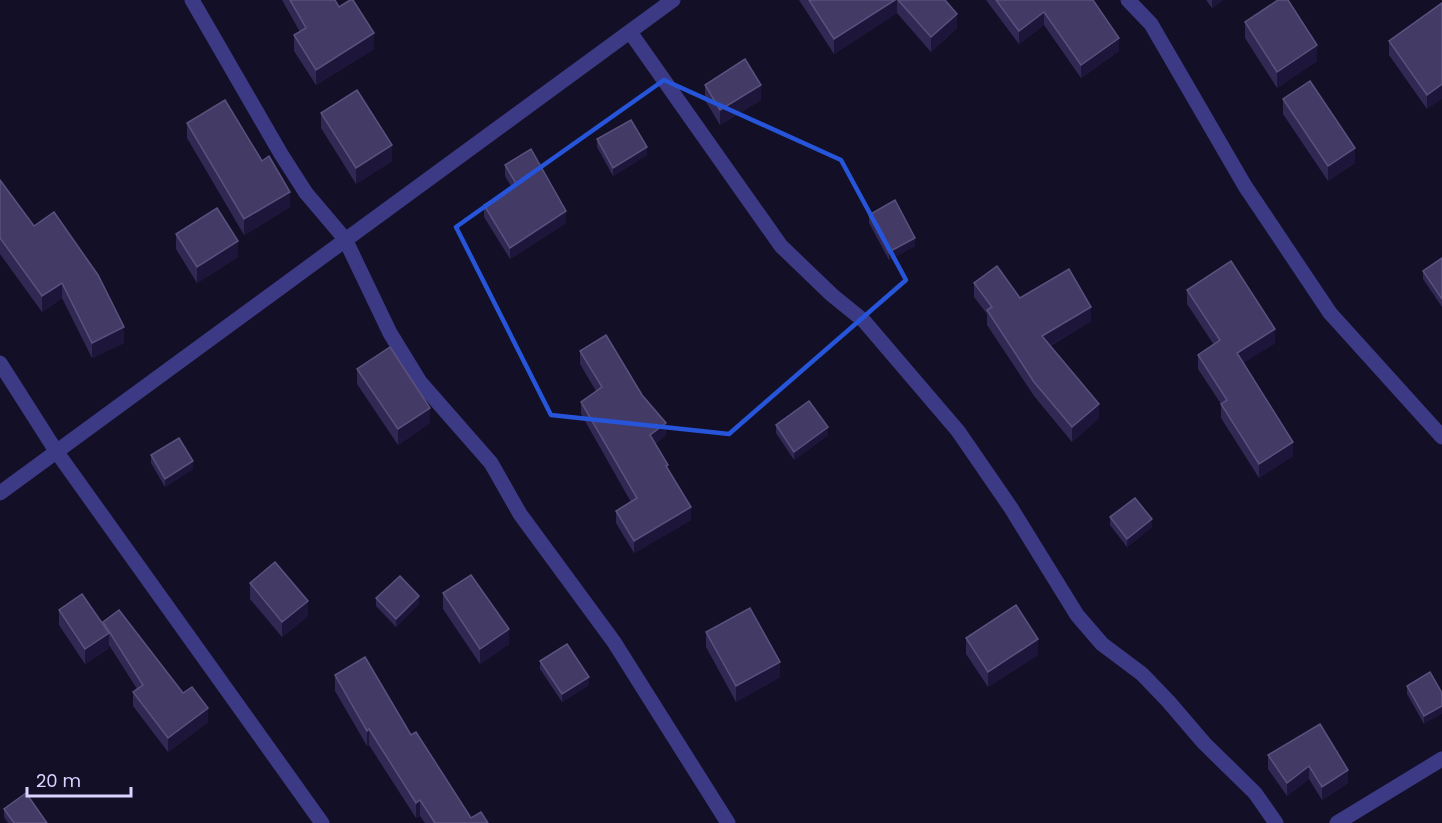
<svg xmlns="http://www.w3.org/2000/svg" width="1442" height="823" font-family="Poppins,sans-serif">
	<rect width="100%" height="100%" fill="#130f26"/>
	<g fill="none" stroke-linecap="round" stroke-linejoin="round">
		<g stroke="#3d3a85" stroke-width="15">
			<path d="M192,0L281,154L306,193L345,239L390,333L420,382L491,463L520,514L614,642L728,823"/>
			<path d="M1128,0L1151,24L1245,186L1330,313L1442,437"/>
			<path d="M630,32L781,246L832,295L864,321L958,431L1011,508L1077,615L1102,644L1142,674L1168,701L1204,743L1255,793L1276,823"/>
			<path d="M0,363L56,451L322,823"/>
			<path d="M0,493L673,0"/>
			<path d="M1337,823L1442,759"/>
		</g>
	</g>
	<g fill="#312854">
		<path d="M282,0H335L339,7L374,49L316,85L294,51V35L300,32Z"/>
		<path d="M799,0H945L957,28L931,52L897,13L834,54Z"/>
		<path d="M986,0H1093L1119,51L1081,78L1044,25L1019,44Z"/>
		<path d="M1206,0H1223L1212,8Z"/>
		<path d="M1442,3L1427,109L1389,55V41Z"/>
		<path d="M1245,22L1317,61L1277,88L1245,38Z"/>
		<path d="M705,85L761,100L720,125L705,100Z"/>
		<path d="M1283,99L1355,163L1328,181L1283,114Z"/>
		<path d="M321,113L392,161L356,184L321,128Z"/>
		<path d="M187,123L262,161L290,207L244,235L187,138Z"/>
		<path d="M597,139L647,155L613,176L597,147Z"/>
		<path d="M505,165L566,223L510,259L484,217V205L512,188L505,176Z"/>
		<path d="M0,180L34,226L124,343L92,358L62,298L42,312L0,254Z"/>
		<path d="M869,215L915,246L889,260L869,223Z"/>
		<path d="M176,234L238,257L197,283L176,249Z"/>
		<path d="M1442,258V307L1423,279V271Z"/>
		<path d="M974,283L1091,321L1050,346L1099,418L1072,442L1034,396L987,325V314L974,297Z"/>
		<path d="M1187,290L1275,343L1243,363L1293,456L1259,478L1221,418V404L1198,369V355L1214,345L1187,304Z"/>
		<path d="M580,351L666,435L655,444L691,520L634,553L616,523V511L631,502L581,414V402L596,391L580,364Z"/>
		<path d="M357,369L430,423L398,445L357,384Z"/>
		<path d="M776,425L828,435L794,460L776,433Z"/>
		<path d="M151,455L193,469L165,487L151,463Z"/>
		<path d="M1110,517L1152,527L1127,547L1110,525Z"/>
		<path d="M250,583L308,616L282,637L250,599Z"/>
		<path d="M443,593L509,644L480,664L443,609Z"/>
		<path d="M376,598L419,604L396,627L376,606Z"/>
		<path d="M59,610L103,624V622L183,693L208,722L168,752L133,706V692L137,689L109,645V648L85,664L59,625Z"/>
		<path d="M706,632L780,677L736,702L706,647Z"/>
		<path d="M966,638L1038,655L988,687L966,654Z"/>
		<path d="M540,661L589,685L562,702L540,669Z"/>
		<path d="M1430,672L1424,724L1407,694V686Z"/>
		<path d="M335,675L411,735L471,818L488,823H425L420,816L416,818L369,745L367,746L335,691Z"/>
		<path d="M1320,724L1348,783L1322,800L1309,779L1287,796L1268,769V755Z"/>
		<path d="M4,809L47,823H8L4,817Z"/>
	</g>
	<g fill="#1d163a">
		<path d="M895,0H897V13L834,54V39Z"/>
		<path d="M1212,0H1223L1212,8Z"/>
		<path d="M1044,12V25L1019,44V31Z"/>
		<path d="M957,14V28L931,52V37Z"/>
		<path d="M374,33V49L316,85V70Z"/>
		<path d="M1119,38V51L1081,78V65Z"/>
		<path d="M1317,45V61L1277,88V72Z"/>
		<path d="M1442,84V99L1427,109V95Z"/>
		<path d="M761,85V100L720,125V110Z"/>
		<path d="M392,145V161L356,184V168Z"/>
		<path d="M647,147V155L613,176V168Z"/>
		<path d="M1355,148V163L1328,181V166Z"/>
		<path d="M290,192V207L244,235V219Z"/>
		<path d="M566,211V223L510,259V248Z"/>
		<path d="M915,238V246L889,260V252Z"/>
		<path d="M238,241V257L197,283V267Z"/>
		<path d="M62,283V298L42,312V296Z"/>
		<path d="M1091,307V321L1042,350V336Z"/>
		<path d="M124,327V343L92,358V343Z"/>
		<path d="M1275,329V343L1237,367V353Z"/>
		<path d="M1099,404V418L1072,442V427Z"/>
		<path d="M430,408V423L398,445V429Z"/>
		<path d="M666,423V435L650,448V435Z"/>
		<path d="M828,427V435L794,460V452Z"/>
		<path d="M1293,442V456L1259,478V464Z"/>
		<path d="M193,461V469L165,487V479Z"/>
		<path d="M691,507V520L634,553V541Z"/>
		<path d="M1152,519V527L1127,547V539Z"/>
		<path d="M419,596V604L396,627V619Z"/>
		<path d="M308,601V616L282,637V622Z"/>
		<path d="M509,629V644L480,664V649Z"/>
		<path d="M109,633V648L85,664V649Z"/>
		<path d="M1038,639V655L988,687V672Z"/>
		<path d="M780,662V677L736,702V686Z"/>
		<path d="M589,677V685L562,702V694Z"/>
		<path d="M1442,706V714L1424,724V716Z"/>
		<path d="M208,708V722L168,752V738Z"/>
		<path d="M369,729V745L367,746V731Z"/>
		<path d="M1309,766V779L1287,796V783Z"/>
		<path d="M1348,770V783L1322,800V787Z"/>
		<path d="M420,800V816L416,818V803Z"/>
	</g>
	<g fill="#433a66" stroke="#5a527e" stroke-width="1.5">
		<path d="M290,0H335L339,7L350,0H353L374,33L316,70L294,35L306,28Z"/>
		<path d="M809,0H895L834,39Z"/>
		<path d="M898,0H945L957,14L931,37Z"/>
		<path d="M996,0H1093L1119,38L1081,65L1044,12L1019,31Z"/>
		<path d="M1278,0H1288L1317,45L1277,72L1245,22Z"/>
		<path d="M1442,3V84L1427,95L1389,41Z"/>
		<path d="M745,59L761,85L720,110L705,85Z"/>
		<path d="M1310,81L1355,148L1328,166L1283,99Z"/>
		<path d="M357,90L392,145L356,168L321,113Z"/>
		<path d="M225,100L262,161L269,156L290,192L244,219L187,123Z"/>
		<path d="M631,120L647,147L613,168L597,139Z"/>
		<path d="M531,149L566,211L510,248L484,205L517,185L505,165Z"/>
		<path d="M0,180L34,226L54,212L98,275L124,327L92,343L62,283L42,296L0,238Z"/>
		<path d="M895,200L915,238L889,252L869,215Z"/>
		<path d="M217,208L238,241L197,267L176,234Z"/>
		<path d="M1442,258V299L1423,271Z"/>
		<path d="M1231,261L1275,329L1237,353L1293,442L1259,464L1221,404L1227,400L1198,355L1220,340L1187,290Z"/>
		<path d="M997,266L1020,298L1069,269L1091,307L1042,336L1099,404L1072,427L1034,382L987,310L992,307L974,283Z"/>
		<path d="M606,335L642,395L666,423L650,435L668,465L666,466L691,507L634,541L616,511L637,498L581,402L602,387L580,351Z"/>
		<path d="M390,347L430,408L398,429L357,369Z"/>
		<path d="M809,401L828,427L794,452L776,425Z"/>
		<path d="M179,438L193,461L165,479L151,455Z"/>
		<path d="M1135,498L1152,519L1127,539L1110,517Z"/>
		<path d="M275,562L308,601L282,622L250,583Z"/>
		<path d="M471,575L509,629L480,649L443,593Z"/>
		<path d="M400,576L419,596L396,619L376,598Z"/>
		<path d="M82,594L109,633L85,649L59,610Z"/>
		<path d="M1016,605L1038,639L988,672L966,638Z"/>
		<path d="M750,608L780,662L736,686L706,632Z"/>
		<path d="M119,610L183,693L192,687L208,708L168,738L133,692L143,685L103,622Z"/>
		<path d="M567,644L589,677L562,694L540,661Z"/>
		<path d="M365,657L411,735L416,732L471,818L481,812L488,823H435L420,800L416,803L369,729L367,731L335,675Z"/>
		<path d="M1430,672L1442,693V706L1424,716L1407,686Z"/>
		<path d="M1320,724L1348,770L1322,787L1309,766L1287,783L1268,755Z"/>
		<path d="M26,793L47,823H14L4,809Z"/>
	</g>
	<path fill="none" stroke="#2655da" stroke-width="4.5" stroke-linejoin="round" d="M664,80L841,160L906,280L729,434L551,415L456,227Z"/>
	<path d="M27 787v9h104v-9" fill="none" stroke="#d9d4ff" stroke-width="3"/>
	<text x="36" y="787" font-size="18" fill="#d9d4ff" stroke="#130f26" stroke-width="4.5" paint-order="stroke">20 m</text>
</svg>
